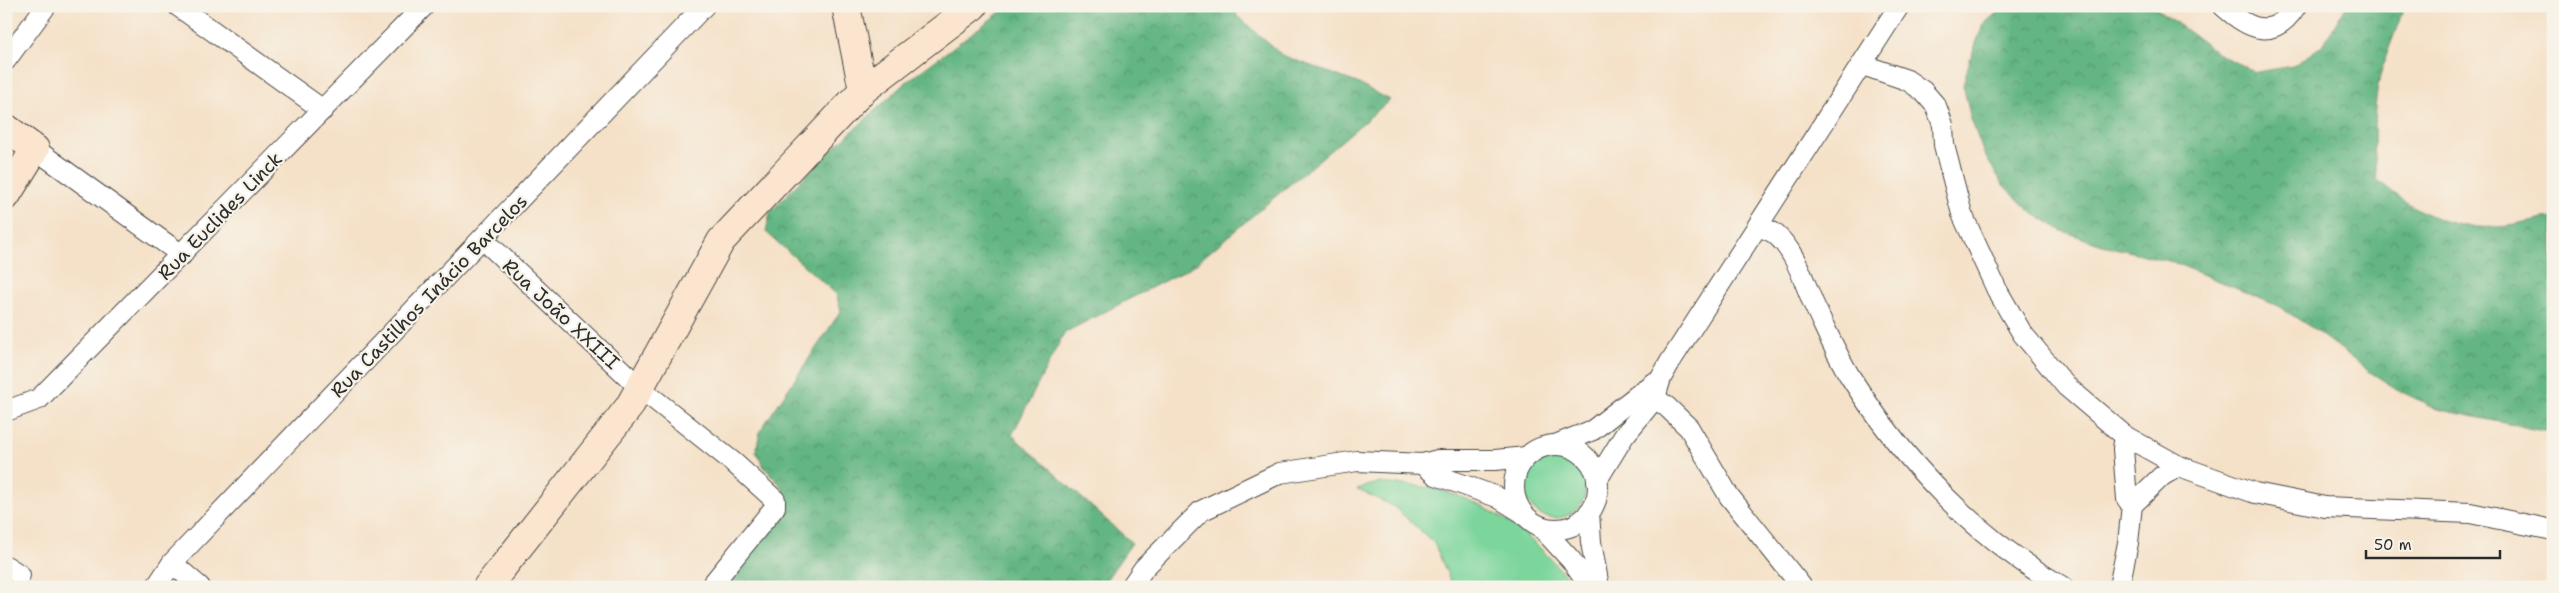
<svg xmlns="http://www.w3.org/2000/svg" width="2559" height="593" font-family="'Shantell Sans',sans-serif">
	<defs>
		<pattern id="forest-crowns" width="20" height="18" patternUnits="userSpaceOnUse" patternTransform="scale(1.25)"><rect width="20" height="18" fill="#64b683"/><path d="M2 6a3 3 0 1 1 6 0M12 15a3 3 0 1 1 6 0" fill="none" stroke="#53946b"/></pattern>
	</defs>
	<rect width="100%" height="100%" fill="#f7f3e8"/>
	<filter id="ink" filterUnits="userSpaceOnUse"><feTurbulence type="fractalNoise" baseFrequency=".02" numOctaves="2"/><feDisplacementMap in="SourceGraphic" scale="10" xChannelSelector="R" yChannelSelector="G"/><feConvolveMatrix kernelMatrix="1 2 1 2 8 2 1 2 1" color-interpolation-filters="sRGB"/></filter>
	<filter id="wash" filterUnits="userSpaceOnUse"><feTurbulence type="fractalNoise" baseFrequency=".0096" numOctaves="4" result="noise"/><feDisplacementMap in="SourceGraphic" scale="20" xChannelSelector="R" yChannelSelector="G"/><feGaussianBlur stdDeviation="1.12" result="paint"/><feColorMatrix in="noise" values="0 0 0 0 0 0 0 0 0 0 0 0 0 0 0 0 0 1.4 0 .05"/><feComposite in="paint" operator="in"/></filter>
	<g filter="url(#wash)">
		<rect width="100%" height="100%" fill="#f5e1c8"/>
		<g fill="#7bd59b" stroke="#538063">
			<circle cx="1555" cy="487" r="31"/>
			<path d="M1378,483C1397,485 1418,485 1436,489C1494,504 1538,539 1574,587H1453L1434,543L1393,506L1357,489Z"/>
		</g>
		<g fill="url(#forest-crowns)" stroke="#487057">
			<path d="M1011,6H1233L1237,16L1282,55L1357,83L1390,100L1193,266L1064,333L1012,435L1132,543L1101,587H720L785,505L783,488L764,467L756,452L760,431L841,311L836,294L766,232L770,212L822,159L905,83L1003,10Z"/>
			<path d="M2004,6H2153L2222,56L2256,72L2293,66L2323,45L2346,6H2404C2398,28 2387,50 2381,72C2372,108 2373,142 2377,179C2419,216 2456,234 2515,225C2527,223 2540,219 2553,218V433L2437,409L2400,391L2370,372L2312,328L2278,306L2173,262L2099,244L2063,231L2031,212L2004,186L1984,154L1971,119L1963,85L1970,59L1983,25Z"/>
		</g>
	</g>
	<g filter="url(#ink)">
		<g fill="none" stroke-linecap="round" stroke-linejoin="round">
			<g stroke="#494643" stroke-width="22">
				<g id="street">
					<path d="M178,6L323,110"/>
					<path d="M2223,6C2248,29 2273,42 2296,6"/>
					<path d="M6,60L46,6"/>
					<path d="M1863,65L1907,80L1923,91L1936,106L1943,125L1944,145L1962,214L1997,290L2022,333L2066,386L2125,436L2179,466L2255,493L2325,507L2470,513L2553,530"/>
					<path d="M35,149L182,255"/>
					<path d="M1758,226C1763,228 1770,230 1775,234C1796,251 1804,283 1815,307C1826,330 1837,356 1851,378C1904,462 1976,538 2063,587"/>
					<path d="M483,239L640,388L733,462L775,500V507L710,587"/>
					<path d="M1643,390L1666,406L1689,428L1729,496L1802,587"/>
					<path d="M6,411L39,399L424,6"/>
					<path d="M2125,436L2123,449L2127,499L2132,505"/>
					<path d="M1555,445L1593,430L1653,383"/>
					<circle cx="1556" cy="487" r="42"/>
					<path d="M1423,464L1436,475L1497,497L1523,513"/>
					<path d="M1597,480L1624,436L1655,398L1661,378L1670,362L1899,6"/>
					<path d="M1589,512L1591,542L1599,587"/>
					<path d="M1540,526L1571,560L1590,587"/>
					<path d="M172,563L200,587"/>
					<path d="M6,566L20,575"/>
					<path d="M156,587L172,563L704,6"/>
					<path d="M1131,587L1144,568L1201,511L1280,473L1357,461L1423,464L1438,460H1495L1526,457"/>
					<path d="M2119,587L2128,543L2132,505L2162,476L2179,466"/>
				</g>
			</g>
			<g stroke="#494643" stroke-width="30">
				<g id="secondary">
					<path d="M846,6L863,90"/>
					<path d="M6,128L35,149L6,196"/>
					<path d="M487,587L629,407L721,241L863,90L973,6"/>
				</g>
			</g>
			<use href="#street" stroke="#fff" stroke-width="20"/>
			<use href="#secondary" stroke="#fbe5cf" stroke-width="28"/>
		</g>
	</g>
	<g text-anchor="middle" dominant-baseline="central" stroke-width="4.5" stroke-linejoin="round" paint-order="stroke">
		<g font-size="19" fill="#2b2b2b" stroke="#f7f3e8">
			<text transform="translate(220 216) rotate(-46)">Rua Euclides Linck</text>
			<text transform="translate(429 296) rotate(-46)">Rua Castilhos Inácio Barcelos</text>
			<text transform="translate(561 314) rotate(43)">Rua João XXIII</text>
		</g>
	</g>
	<rect width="2559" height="593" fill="none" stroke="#f7f3e8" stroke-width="25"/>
	<path d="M2366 550v8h134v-8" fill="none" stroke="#2b2b2b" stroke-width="2.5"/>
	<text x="2374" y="550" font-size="15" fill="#2b2b2b" stroke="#f7f3e8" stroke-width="4" paint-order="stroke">50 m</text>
</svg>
